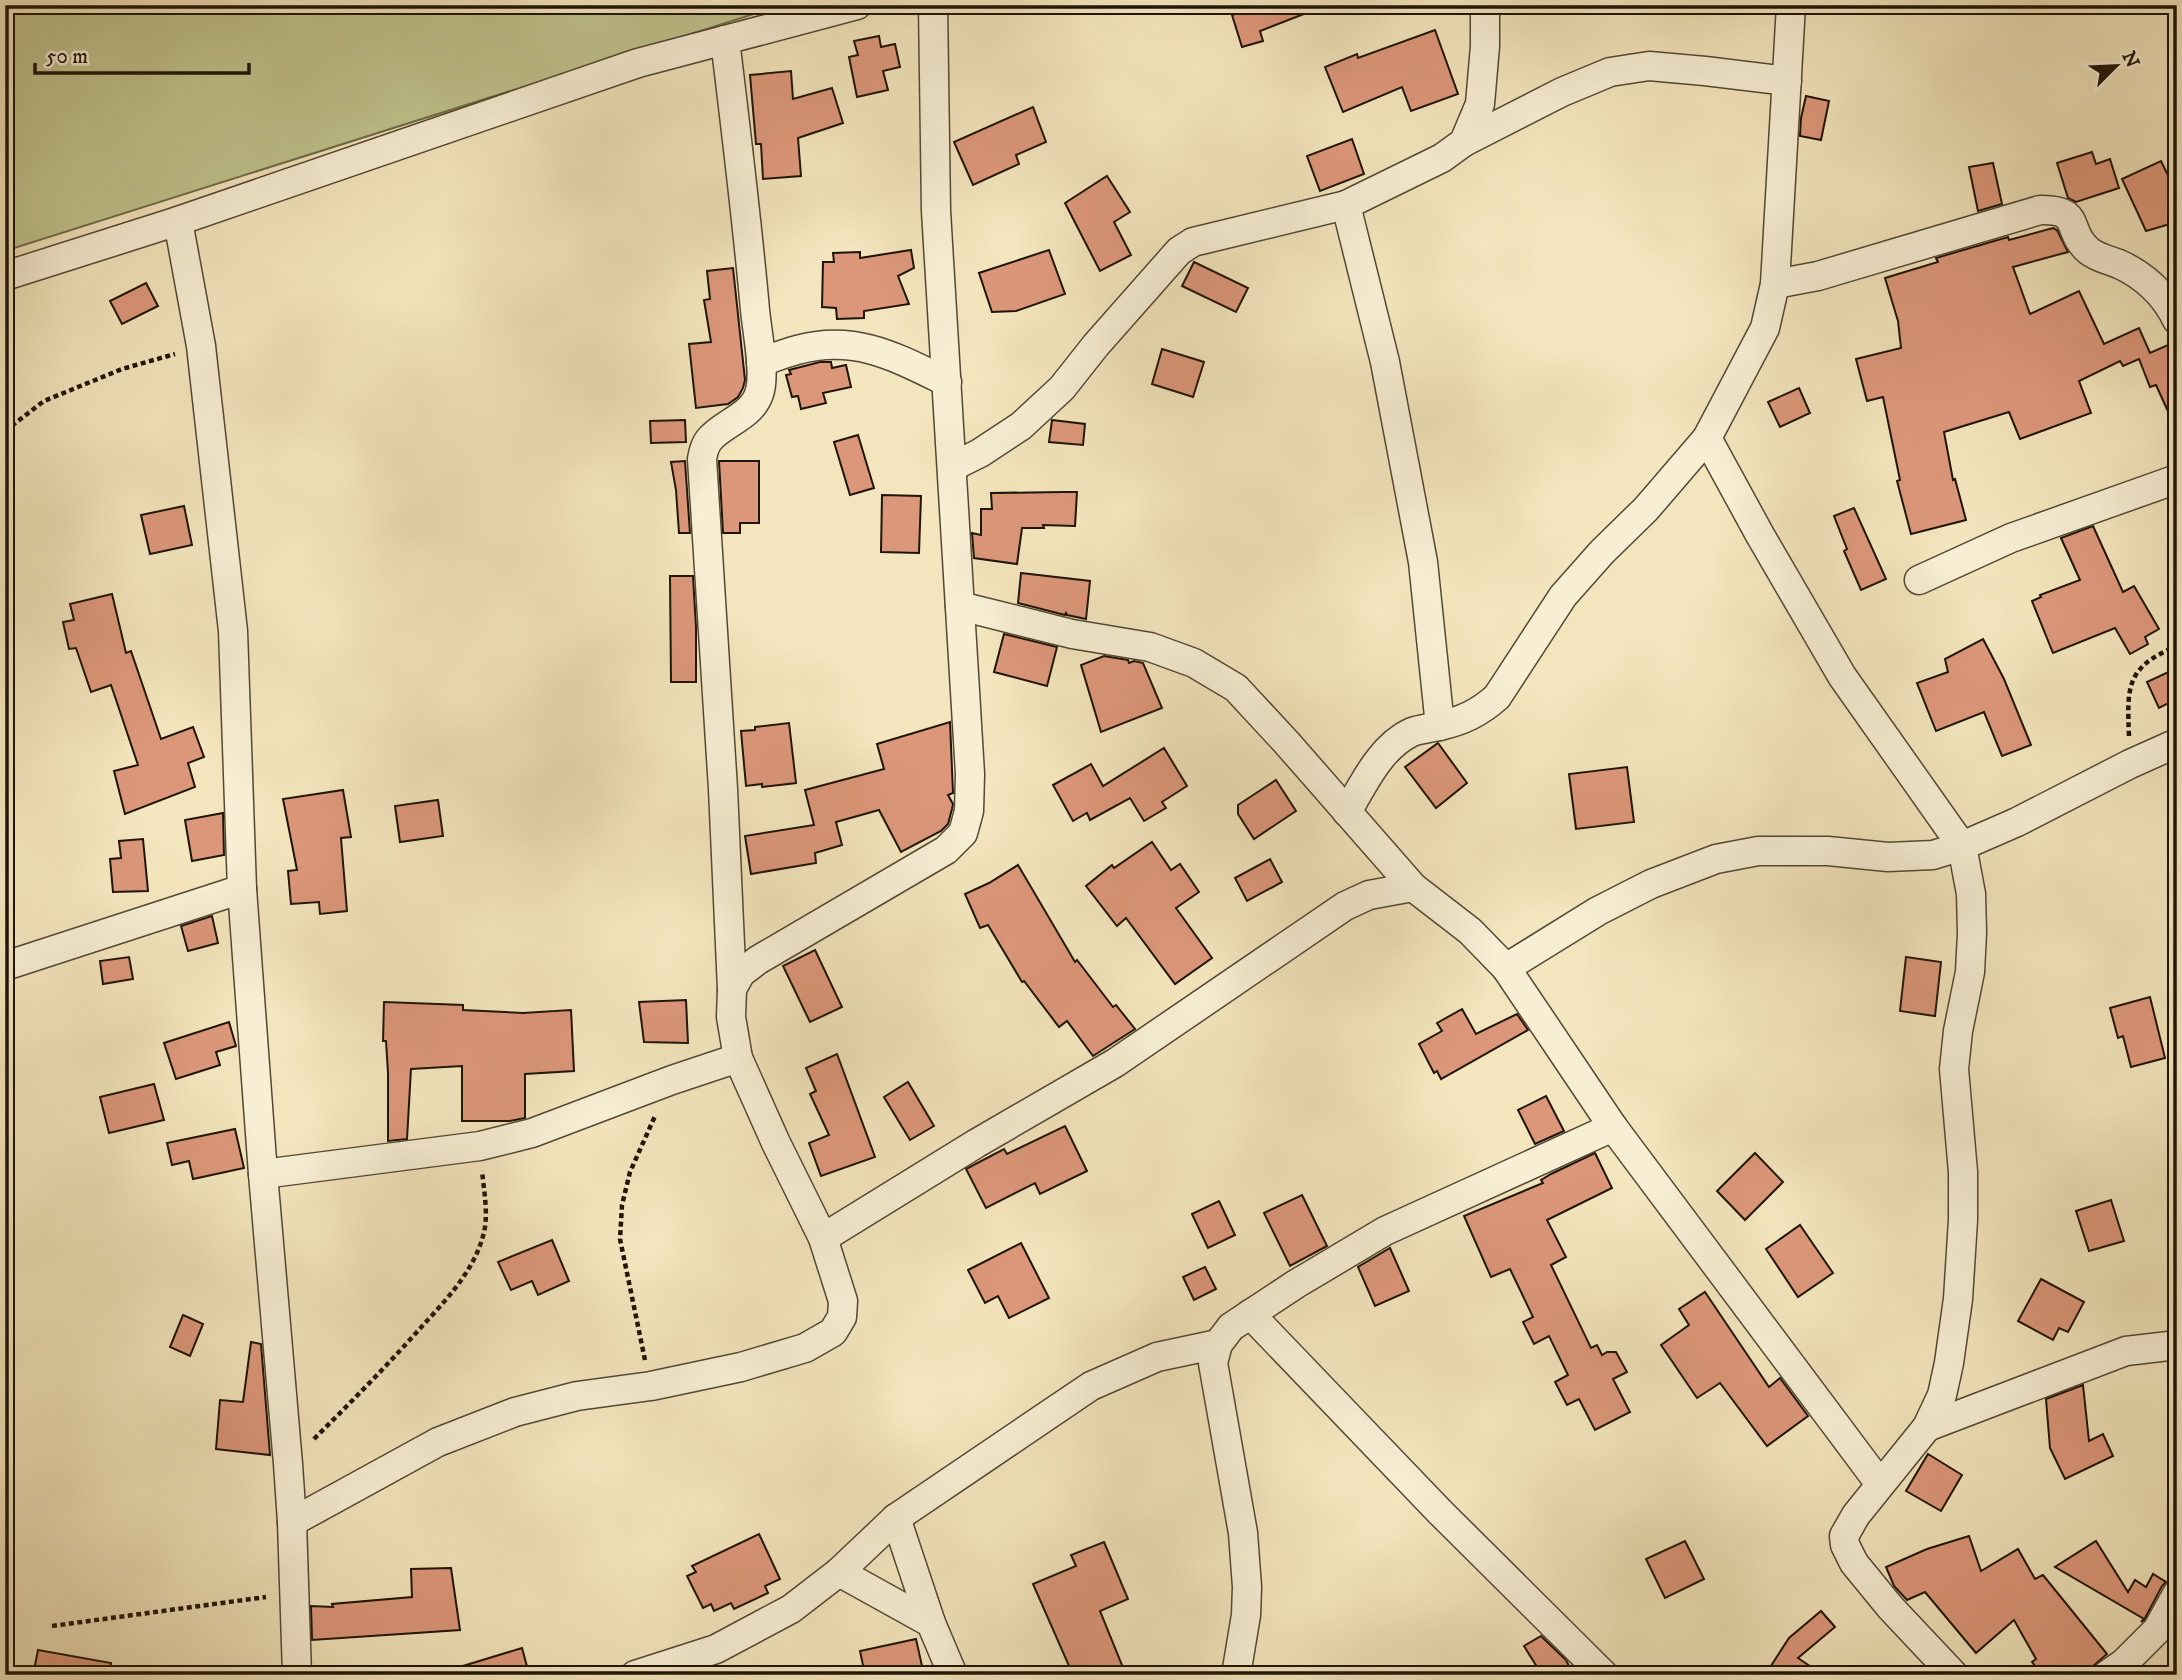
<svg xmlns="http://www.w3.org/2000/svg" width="2182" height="1680" font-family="'IM FELL DW Pica',serif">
	<rect width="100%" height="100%" fill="#f3e5bd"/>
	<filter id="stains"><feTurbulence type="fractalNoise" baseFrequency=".00286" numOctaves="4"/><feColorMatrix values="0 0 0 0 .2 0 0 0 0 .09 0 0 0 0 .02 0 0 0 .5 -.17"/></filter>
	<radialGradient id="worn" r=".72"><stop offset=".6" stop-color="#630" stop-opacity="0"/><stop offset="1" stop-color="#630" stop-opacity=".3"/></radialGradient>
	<path fill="#c0c38d" stroke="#6f6c4a" stroke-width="2" d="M5,5H782L5,251Z"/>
	<g fill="#dc977a" stroke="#1e1407" stroke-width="2">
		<path d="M1265,5H1321L1322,7L1260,31L1263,41L1242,47L1232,15Z"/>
		<path d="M1435,30L1458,94L1411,111L1402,87L1343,112L1325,67L1357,54L1358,58Z"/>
		<path d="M879,36L881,47L895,44L900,67L883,71L888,90L857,97L849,57L858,55L854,41Z"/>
		<path d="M791,71L793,99L832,88L843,123L798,138L801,176L763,179L761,144H756L750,75Z"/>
		<path d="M1806,96L1829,101L1821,140L1800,136L1801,118Z"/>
		<path d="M1033,107L1046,142L1016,155L1019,164L973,185L954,142Z"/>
		<path d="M1352,139L1364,174L1320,191L1307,156Z"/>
		<path d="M2092,152L2096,164L2110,159L2119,188L2076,202L2068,198L2057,163Z"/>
		<path d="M2161,161L2177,194V222L2146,231L2122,179Z"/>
		<path d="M1993,163L2002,204L1978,211L1969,167Z"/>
		<path d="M1107,176L1130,212L1114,222L1131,255L1100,271L1065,203Z"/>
		<path d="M2053,228L2057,230L2068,252L2013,267L2030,314L2079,291L2104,344L2139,328L2150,353L2177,341V431L2156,385L2150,387L2139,359L2123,366L2120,361L2079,381L2091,413L2020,439L2009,412L1944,432L1953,480L1955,479L1966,520L1911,534L1897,481L1900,480L1883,397L1867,401L1856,359L1901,348L1898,321L1885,278L1938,262L1936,258L2008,237L2009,240Z"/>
		<path d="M911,250L914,268L898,276L909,304L864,311V318L837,319L836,308L822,307L823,262H834L833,253L860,252V258Z"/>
		<path d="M1049,250L1065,294L1016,311L992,312L979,273Z"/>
		<path d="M1194,262L1248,288L1236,312L1182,286Z"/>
		<path d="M733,268L745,380L743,388L738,397L728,404L696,408L689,344L711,342L704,300L710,299L707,271Z"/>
		<path d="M146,283L158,306L122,324L110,301Z"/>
		<path d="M1162,349L1204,362L1193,397L1152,384Z"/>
		<path d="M820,362H831L832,368L846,365L851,387L823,393L826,403L801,409L798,396L792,397L786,375L791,374L789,370Z"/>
		<path d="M1799,388L1810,413L1780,427L1768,402Z"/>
		<path d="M685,420L686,442L651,443L650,421Z"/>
		<path d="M1052,420L1085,424L1083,445L1049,442Z"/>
		<path d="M858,435L874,488L850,495L834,442Z"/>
		<path d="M685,461L690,533H679L676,490L671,462Z"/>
		<path d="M719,461H759V523H740V533H723Z"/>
		<path d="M1063,492H1077L1075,526L1043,525L1044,528H1022L1017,564L974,558L972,533L981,535V509H992L991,493Z"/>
		<path d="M882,495L921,496L919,553L881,552Z"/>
		<path d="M184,506L192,545L150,554L141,515Z"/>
		<path d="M1854,508L1886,579L1861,590L1844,551L1847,549L1834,516Z"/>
		<path d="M2093,526L2123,592L2134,586L2159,629L2145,637L2148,644L2130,654L2115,628L2053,653L2032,601L2041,597L2040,595L2080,580L2061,538Z"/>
		<path d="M1021,573L1090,581L1086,619L1067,615L1066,613L1065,615L1018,603Z"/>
		<path d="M670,576H693L696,627V682H671Z"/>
		<path d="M112,594L126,653L131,651L161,739L193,727L204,757L188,763L195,787L125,814L114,771L138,765L111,685L91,692L76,648L69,649L63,622L74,620L70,604Z"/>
		<path d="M1004,634L1057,647L1047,686L994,672Z"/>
		<path d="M1983,639L2004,679L2031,745L2002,756L1984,712L1936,731L1917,683L1948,672L1945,659Z"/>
		<path d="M1104,656L1128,660L1129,663L1134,661L1143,663L1162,708L1101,732L1081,665Z"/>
		<path d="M2177,668V699L2159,708L2147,682Z"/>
		<path d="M950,722L953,793L948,795L953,804L952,809L948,824L941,831L901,852L879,810L836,822L842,845L815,853L816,863L751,874L745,836L814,825L805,790L884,769L877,744Z"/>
		<path d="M789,723L796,783L762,787V784L746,786L741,731L755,730V727Z"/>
		<path d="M1438,743L1467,783L1436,808L1405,767Z"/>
		<path d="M1164,748L1187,786L1162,802L1166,808L1144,821L1130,798L1090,820L1087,813L1073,821L1053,785L1091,764L1103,786Z"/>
		<path d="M1627,767L1634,822L1576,829L1569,774Z"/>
		<path d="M1276,780L1296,811L1254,839L1238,814V805Z"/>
		<path d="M343,790L351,837L341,838L347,911L320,914L319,902L291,904L288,871L297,870L283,799Z"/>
		<path d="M438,800L443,836L400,842L395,806Z"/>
		<path d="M223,813L224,855L192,861L185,820Z"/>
		<path d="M143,839L148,891L113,892L110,859L121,858L119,841Z"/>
		<path d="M1152,842L1171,870L1180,864L1199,892L1176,908L1212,958L1175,984L1126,918L1117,926L1086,886L1112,865L1114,868Z"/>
		<path d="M1270,859L1282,882L1247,901L1235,878Z"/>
		<path d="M1018,865L1075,962L1077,960L1113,1007L1116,1005L1135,1029L1093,1056L1067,1021L1059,1027L1024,981L1022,982L988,925L980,928L965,894L989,883Z"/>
		<path d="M212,916L218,943L188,951L181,926Z"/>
		<path d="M815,950L842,1007L810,1022L783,966Z"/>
		<path d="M129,957L133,979L103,984L100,961Z"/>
		<path d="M1906,957L1941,962L1935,1016L1900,1011Z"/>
		<path d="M2150,997L2165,1058L2131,1067L2123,1036L2118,1038L2110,1008Z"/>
		<path d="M686,1000L688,1043L644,1042L639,1002Z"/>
		<path d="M384,1002L463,1005V1010L523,1013L571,1010L574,1071L525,1074V1118L510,1121H462V1066L411,1069L407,1139L388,1141V1073L386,1041H383Z"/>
		<path d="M1462,1009L1476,1034L1517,1014L1528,1030L1441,1079L1437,1071L1434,1073L1419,1044L1442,1031L1437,1023Z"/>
		<path d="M229,1022L236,1046L216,1052L220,1065L176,1079L164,1043Z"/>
		<path d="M837,1054L875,1157L821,1176L809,1143L829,1135L810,1094L816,1091L806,1068Z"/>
		<path d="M908,1082L934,1126L910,1140L884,1097Z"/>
		<path d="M154,1084L164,1120L109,1133L100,1097Z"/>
		<path d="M1546,1096L1564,1131L1535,1144L1518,1110Z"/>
		<path d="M1065,1126L1087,1171L1040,1194L1035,1183L986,1208L966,1169L1004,1149L1007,1154Z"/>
		<path d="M235,1129L244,1168L193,1179L189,1161L172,1165L167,1143Z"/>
		<path d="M1595,1153L1612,1188L1547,1220L1566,1257L1551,1265L1591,1348L1597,1345L1602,1355L1607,1352H1616L1627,1372L1613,1379L1630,1412L1595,1430L1579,1399L1567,1405L1555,1382L1568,1375L1549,1336L1534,1344L1523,1322L1533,1317L1510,1269L1491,1277L1464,1216L1543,1183L1541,1180L1551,1174Z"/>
		<path d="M1755,1153L1783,1182L1745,1220L1717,1191Z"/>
		<path d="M1302,1195L1327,1246L1290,1266L1264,1213Z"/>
		<path d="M2111,1200L2124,1241L2089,1251L2076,1211Z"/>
		<path d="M1219,1201L1235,1235L1208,1248L1192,1214Z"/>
		<path d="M1800,1225L1833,1273L1798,1297L1766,1249Z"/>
		<path d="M552,1240L569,1281L538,1295L532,1281L511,1290L498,1262Z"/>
		<path d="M1021,1243L1049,1298L1009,1318L998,1296L985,1303L968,1270Z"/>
		<path d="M1390,1248L1409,1291L1375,1306L1358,1267Z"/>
		<path d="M1205,1267L1216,1289L1194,1300L1183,1277Z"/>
		<path d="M2041,1279L2084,1302L2068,1332L2059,1328L2053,1340L2018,1321Z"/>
		<path d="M1705,1292L1769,1387L1780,1378L1808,1416L1767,1446L1720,1383L1697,1398L1661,1345L1689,1325L1679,1309Z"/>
		<path d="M183,1315L203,1324L190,1356L170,1347Z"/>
		<path d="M251,1342L261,1344L270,1455L216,1449L220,1400L243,1402Z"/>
		<path d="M2083,1385L2089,1441L2103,1434L2113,1456L2065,1479L2050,1448L2046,1399Z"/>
		<path d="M1928,1454L1962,1475L1941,1511L1906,1491Z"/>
		<path d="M759,1534L780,1579L765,1586L768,1593L734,1609L731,1603L714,1611L711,1604L703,1608L687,1576L696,1572L692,1566Z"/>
		<path d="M1969,1536L1981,1571L2018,1549L2035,1579L2043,1575L2107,1654L2092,1667L2091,1675H2042L2032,1662L2036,1659L2014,1620L1976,1653L1925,1592L1907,1600L1894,1586L1886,1567L1927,1549Z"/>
		<path d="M1685,1541L1704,1579L1665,1598L1646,1559Z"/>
		<path d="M2096,1541L2128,1592L2135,1580L2146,1587L2153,1574L2166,1582L2162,1586L2144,1620L2141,1622L2144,1619L2055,1567Z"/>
		<path d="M1104,1542L1128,1599L1100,1611L1126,1675H1073L1033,1584L1076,1566L1071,1555Z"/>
		<path d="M451,1568L460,1630L312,1640L311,1606L333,1607L332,1604L412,1597L411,1569Z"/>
		<path d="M1821,1611L1835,1627L1798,1658L1823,1675H1765L1789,1638Z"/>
		<path d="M1541,1636L1566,1660L1569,1666L1556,1675H1542L1524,1646Z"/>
		<path d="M916,1639L924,1675H865L860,1651Z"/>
		<path d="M522,1648L528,1670L511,1675H454L453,1669Z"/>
		<path d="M38,1650L111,1663L110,1675H33Z"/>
	</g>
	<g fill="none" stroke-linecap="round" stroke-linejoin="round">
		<g stroke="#534834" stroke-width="31">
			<g id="minor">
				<path d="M725,40C736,130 747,220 755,310C757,332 766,374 759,394C751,417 723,423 709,440C705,445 703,453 702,459L723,789L732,989"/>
				<path d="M1464,142L1562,92L1610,72L1649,66L1705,71L1787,81"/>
				<path d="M1346,205L1385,362L1423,562L1440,726"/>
				<path d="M178,221L201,346L233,631L242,889L263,1174L288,1464L292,1522L297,1675"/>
				<path d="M5,276L178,221L638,63L857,5"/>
				<path d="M1775,284L1818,276L2040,210C2084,209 2064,230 2089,251C2098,258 2109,260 2119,264C2145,276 2165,295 2177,320"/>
				<path d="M761,362C773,358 785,353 797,350C855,334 896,357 947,382"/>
				<path d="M1707,438L1760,535L1842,676L1962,846L1971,894L1972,933L1970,972L1958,1031L1954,1069L1963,1172V1220L1958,1299L1949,1363L1942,1395L1927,1427L1856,1515L1844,1536L1845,1545L1854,1563L1890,1607L1954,1675"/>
				<path d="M952,467L980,453L1021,426L1062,388L1096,345L1179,251L1193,242L1346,205L1442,158L1464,142L1480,104L1485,46V5"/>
				<path d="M1919,580L2011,538L2177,479"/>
				<path d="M960,606L1072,634L1150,647L1194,663L1236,688L1287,743L1413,887L1470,931L1506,968L1613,1127L1880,1484"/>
				<path d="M1347,812C1364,783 1381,746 1412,732C1420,729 1431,728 1439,726C1462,721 1479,713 1497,697L1563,596L1602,552L1646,509L1707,438L1765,328L1775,284L1791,5"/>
				<path d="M5,966L242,889"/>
				<path d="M1506,968L1598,911L1651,884L1716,859L1758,851H1828L1888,857L1933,855L1962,846L2017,822L2130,764L2177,743"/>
				<path d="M263,1174L480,1146L532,1133L672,1080L738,1058"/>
				<path d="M823,1238L977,1143L1115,1063L1345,906L1369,895L1413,887"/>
				<path d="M1250,1314L1440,1512L1604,1675"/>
				<path d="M1927,1427L2126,1351L2177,1345"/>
				<path d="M896,1518L931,1623L953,1675"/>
				<path d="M292,1522L438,1442L515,1412L577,1396L651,1386L741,1367L805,1348L833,1332L842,1317L843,1301L823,1238L776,1143L738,1058L731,1017L732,989L741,973L758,960L946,850L963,833L969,811L970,774L936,211L933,5"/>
				<path d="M839,1572L931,1623"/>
				<path d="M635,1675L716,1649L791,1609L839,1572L896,1518L1091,1386L1157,1357L1218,1344"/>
				<path d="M1236,1675L1246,1615L1247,1587L1243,1533L1213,1363L1218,1344L1231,1327L1296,1284L1385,1231L1613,1127"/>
				<path d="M2107,1675L2124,1663L2157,1630L2177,1594"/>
			</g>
		</g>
		<g stroke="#1e1407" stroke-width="4.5" stroke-dasharray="5 3.5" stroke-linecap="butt">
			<path d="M5,431L44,401L122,369L175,354"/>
			<path d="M2129,736C2127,686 2126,667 2177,646"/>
			<path d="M645,1360L620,1239L622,1205L630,1172L655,1116"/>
			<path d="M314,1439C349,1404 383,1370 416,1333C441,1305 473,1274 483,1236C489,1217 484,1191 482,1171"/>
			<path d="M52,1626L266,1597"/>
		</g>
		<use href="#minor" stroke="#f7eed4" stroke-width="28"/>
	</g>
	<rect width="2182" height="1680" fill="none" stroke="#f3e5bd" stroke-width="28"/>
	<rect x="7" y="7" width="2168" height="1666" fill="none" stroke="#1e1407" stroke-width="3.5"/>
	<rect x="14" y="14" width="2154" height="1652" fill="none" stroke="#1e1407" stroke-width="2"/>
	<g transform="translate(2116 66) rotate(66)" stroke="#f7eed4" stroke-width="5" paint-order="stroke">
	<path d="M0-5L12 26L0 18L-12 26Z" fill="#1e1407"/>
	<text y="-10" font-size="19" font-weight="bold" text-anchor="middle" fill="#1e1407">N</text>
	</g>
	<path d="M35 63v10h214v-10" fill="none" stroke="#1e1407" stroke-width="3.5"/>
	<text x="46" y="63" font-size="21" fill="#1e1407" stroke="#f7eed4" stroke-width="5" paint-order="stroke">50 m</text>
	<rect width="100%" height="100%" filter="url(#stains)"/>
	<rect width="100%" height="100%" fill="url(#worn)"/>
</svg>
